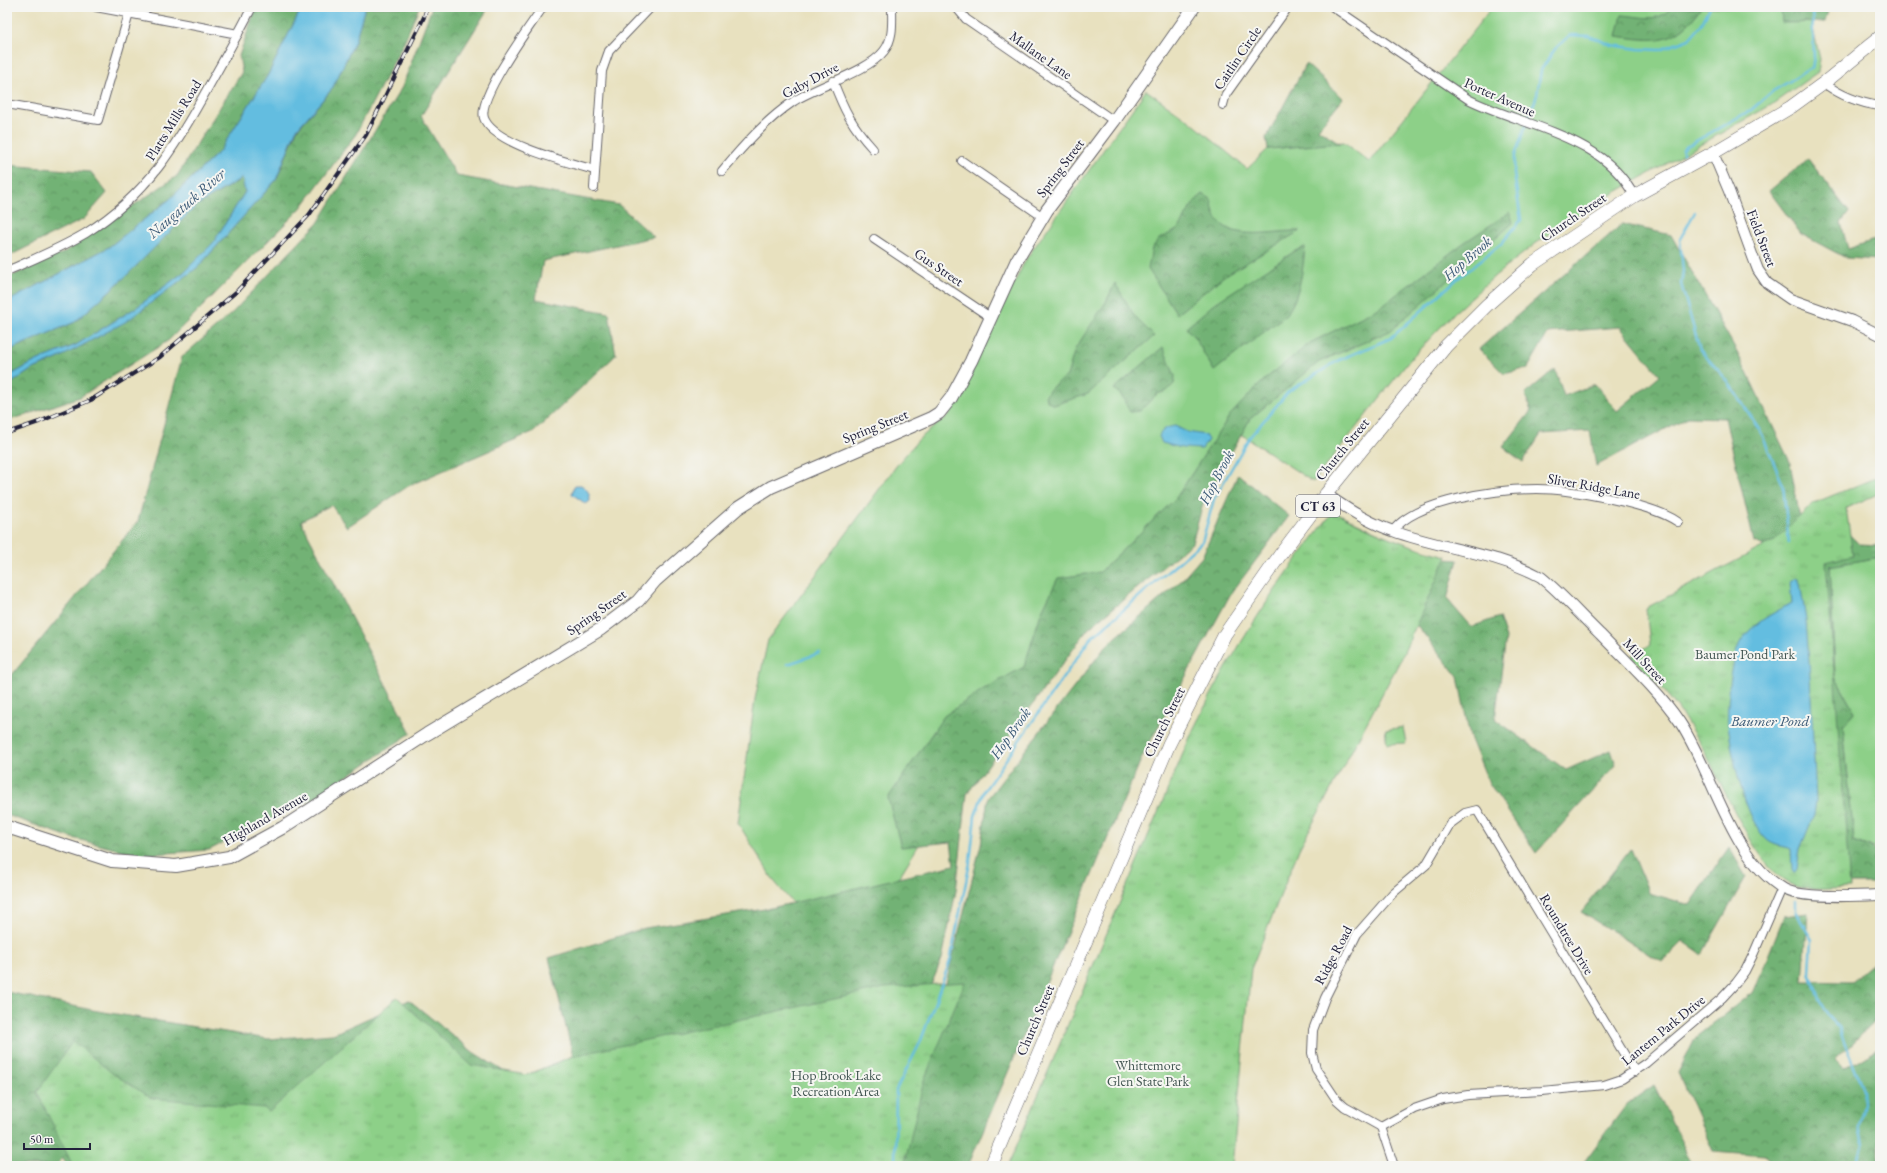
<svg xmlns="http://www.w3.org/2000/svg" width="1887" height="1173" font-family="'EB Garamond',serif">
	<defs>
		<pattern id="forest-crowns" width="20" height="18" patternUnits="userSpaceOnUse"><rect width="20" height="18" fill="#72b274"/><path d="M2 6a3 3 0 1 1 6 0M12 15a3 3 0 1 1 6 0" fill="none" stroke="#5d9060"/></pattern>
		<pattern id="park-tufts" width="24" height="20" patternUnits="userSpaceOnUse"><rect width="24" height="20" fill="#8dd088"/><path d="M3 7l-1-3M5 7V3M7 7l1-3M15 17l-1-3M17 17v-4M19 17l1-3" fill="none" stroke="#79b276"/></pattern>
	</defs>
	<rect width="100%" height="100%" fill="#f6f6f2"/>
	<filter id="ink" filterUnits="userSpaceOnUse"><feTurbulence type="fractalNoise" baseFrequency=".025" numOctaves="2"/><feDisplacementMap in="SourceGraphic" scale="8" xChannelSelector="R" yChannelSelector="G"/><feConvolveMatrix kernelMatrix="1 2 1 2 8 2 1 2 1" color-interpolation-filters="sRGB"/></filter>
	<filter id="wash" filterUnits="userSpaceOnUse"><feTurbulence type="fractalNoise" baseFrequency=".012" numOctaves="4" result="noise"/><feDisplacementMap in="SourceGraphic" scale="16" xChannelSelector="R" yChannelSelector="G"/><feGaussianBlur stdDeviation="0.9" result="paint"/><feColorMatrix in="noise" values="0 0 0 0 0 0 0 0 0 0 0 0 0 0 0 0 0 1.4 0 .05"/><feComposite in="paint" operator="in"/></filter>
	<g filter="url(#wash)">
		<rect width="100%" height="100%" fill="#e8e1bf"/>
		<g fill="#8dd088" stroke="#587962">
			<path d="M1492,7H1808L1820,59L1818,72L1771,105L1588,208L1535,244L1496,275L1455,312L1413,356L1313,482L1241,434L922,840L874,917L796,907L774,881L738,823L755,699L768,640L897,465L919,439L950,414L1026,259L1146,90L1191,122L1247,169L1268,149L1344,142L1369,162Z"/>
			<path d="M1880,557V855L1874,848L1854,841L1843,726L1855,712L1835,677L1830,565Z"/>
		</g>
		<g fill="url(#forest-crowns)" stroke="#4a6a58">
			<path d="M256,7H302L268,75L219,152L170,199L109,247L7,302V278L63,253L177,176L242,72L239,56Z"/>
			<path d="M365,7H419L404,42L356,134L300,209L169,340L80,397L7,421V386L31,370L59,358L198,267L276,180L297,130L332,89L355,41Z"/>
			<path d="M432,7H489L421,116L457,176L619,205L654,237L543,261L536,299L609,313L616,355L535,431L410,485L347,527L331,505L301,521L411,733L318,796L209,850L139,855L69,837L7,815V681L138,521L182,357L232,313L318,223L402,87Z"/>
			<path d="M1671,7H1700V9C1677,44 1655,42 1617,36L1622,15C1640,16 1660,24 1671,7Z"/>
			<path d="M1781,7H1829L1825,22L1782,23Z"/>
			<path d="M1306,64L1343,98L1318,129L1340,143L1268,149L1266,138Z"/>
			<path d="M1808,159L1849,212L1841,223L1848,249L1880,238V260L1846,258L1801,234L1769,191Z"/>
			<path d="M7,165L91,172L107,193L84,219L7,257Z"/>
			<path d="M243,178L245,192L213,243L184,272L137,307L76,345L36,361L7,377V353L16,347L75,322L126,276L196,206Z"/>
			<path d="M1203,194L1211,199C1213,206 1213,214 1218,220C1234,242 1275,230 1300,231L1224,276L1177,314L1148,269L1152,248L1159,239L1177,230L1195,201Z"/>
			<path d="M1510,212L1513,223L1390,331L1319,362L1250,419L1203,504L1192,543L1088,629L967,794L956,891L942,959L907,1042L180,1166H68L62,1158L57,1166H7V992L92,1010L268,1039L333,1034L409,1000L473,1052L516,1079L573,1056L549,958L645,928L771,908L954,865L951,842L901,847L888,798L944,716L982,690L1024,667L1041,613L1058,578L1100,572L1176,498L1230,415L1264,380L1310,343L1379,308L1462,244Z"/>
			<path d="M1622,224L1671,235L1735,348L1790,462L1801,525L1834,519L1859,544L1880,545V557L1830,566L1835,677L1855,712L1843,726L1854,841C1884,852 1880,853 1880,884H1806L1812,564L1754,542L1725,418L1688,417L1596,466L1590,431L1541,434L1523,462L1503,447L1531,411L1525,394L1555,369L1564,396L1595,384L1617,411L1660,375L1620,327L1548,333L1528,368L1504,374L1479,349Z"/>
			<path d="M1305,247C1303,269 1300,297 1286,315L1214,371L1195,338L1186,328L1215,303L1295,251Z"/>
			<path d="M1115,283L1135,317L1154,336L1088,394L1054,405L1048,402L1045,396L1051,388L1067,376L1075,349L1106,302Z"/>
			<path d="M1163,347L1175,376L1174,384L1167,391L1157,394L1140,411L1130,412L1121,395L1114,389Z"/>
			<path d="M1238,474L1289,516L1230,595L1143,755L968,1166H902L942,999L981,844L988,798L1106,646L1182,580L1202,557Z"/>
			<path d="M1341,515L1431,558L1458,560L1447,599L1471,627L1499,617L1506,638L1495,719L1566,770L1611,750L1616,765L1536,853L1489,783L1470,737L1458,677L1380,579Z"/>
			<path d="M1729,847L1746,877L1702,954L1683,941L1662,962L1581,912L1631,849L1649,893L1690,905Z"/>
			<path d="M1808,913L1803,981L1851,982L1880,957V1017L1835,1060L1844,1069L1880,1047L1879,1166H1774L1765,1155L1713,1151L1678,1073L1696,1037L1754,991L1784,916Z"/>
			<path d="M1654,1085L1693,1166H1581L1627,1104Z"/>
		</g>
		<g fill="url(#park-tufts)" stroke="#587962">
			<path d="M1880,476V493L1846,508L1853,555L1826,562L1850,888C1832,888 1807,893 1790,884C1755,865 1724,788 1705,752C1698,740 1690,728 1683,716C1669,694 1649,675 1631,656L1650,645L1646,608L1774,541L1814,503Z"/>
			<path d="M1334,511C1370,531 1407,546 1447,556L1401,659L1299,849L1251,969L1232,1166H1008L1193,730C1232,651 1279,579 1334,511Z"/>
			<path d="M1403,727L1406,743L1387,744L1385,730Z"/>
			<path d="M965,982L924,1080L904,1166H73L37,1092L73,1041L112,1073L151,1098L264,1108L269,1112L397,997L471,1065L527,1075L573,1056L885,988Z"/>
		</g>
		<g fill="#63bde0" stroke="#42708e">
			<path d="M302,7H365L355,41L332,89L296,130L276,180L198,267L127,321L59,358L31,370L7,386V377L36,361L76,345L137,307L184,272L213,243L245,192L242,178L196,206L126,276L75,322L16,347L7,353V302L109,247L170,199L219,152L268,75Z"/>
			<path d="M1175,426L1187,432L1205,435L1208,440L1202,449L1182,448L1162,443L1159,436C1162,429 1168,427 1175,426Z"/>
			<path d="M578,485H581C587,489 590,493 590,501L586,504L572,494L574,487Z"/>
			<path d="M1795,578L1798,579L1800,583L1806,620L1810,676L1816,801L1814,815L1800,849L1797,869L1794,873L1792,869L1791,849C1783,846 1773,846 1766,839C1744,817 1732,755 1728,724C1726,708 1732,654 1741,641C1753,623 1773,613 1792,603L1790,582Z"/>
		</g>
		<g fill="none" stroke-linecap="round" stroke-linejoin="round">
			<g stroke="#63bde0" stroke-width="2.5">
				<path d="M1683,154V149L1687,146L1751,110L1773,91L1812,68L1814,57L1812,7"/>
				<path d="M1695,212L1680,239L1683,271L1681,284L1700,350L1726,379L1760,430L1783,485L1789,543"/>
				<path d="M788,664L820,653"/>
				<path d="M1795,902V911L1812,940L1810,972L1820,1002L1828,1016L1839,1027L1844,1042L1863,1089L1864,1104L1859,1126L1863,1145L1856,1166"/>
				<path d="M895,1166L896,1090L920,1043L950,961L970,862L975,816L984,791L1090,639L1202,542L1214,499L1249,438L1289,391L1339,360L1391,338L1457,279L1501,244L1521,220L1514,173L1515,155L1537,95L1541,70L1555,49L1570,35L1589,36L1612,45L1638,49L1660,50L1689,39L1701,25L1710,7"/>
			</g>
		</g>
	</g>
	<g filter="url(#ink)">
		<g fill="none" stroke-linecap="round" stroke-linejoin="round">
			<g stroke="#676569" stroke-width="10">
				<g id="minor">
					<path d="M96,7L238,34"/>
					<path d="M543,7C530,26 477,97 484,118C493,144 570,163 595,170"/>
					<path d="M956,7L966,19L1114,121"/>
					<path d="M1333,7L1468,99C1524,127 1603,135 1634,196"/>
					<path d="M833,81C844,110 852,126 873,149"/>
					<path d="M1824,83C1841,96 1859,103 1880,106"/>
					<path d="M7,104L98,120L131,7"/>
					<path d="M1223,105L1226,94L1288,7"/>
					<path d="M962,161L1043,217"/>
					<path d="M722,171C744,145 766,120 794,101C818,86 869,71 884,51C894,38 892,22 892,7"/>
					<path d="M594,188L602,71L609,51L651,7"/>
					<path d="M874,239L990,317"/>
					<path d="M7,271C34,259 61,248 86,233C148,194 176,146 210,84C224,59 239,33 252,7"/>
					<path d="M1393,531C1415,500 1500,489 1537,489C1570,489 1653,504 1678,522"/>
					<path d="M1381,1127L1345,1107L1336,1099L1316,1069L1312,1053L1313,1030L1325,998L1357,934L1393,893L1426,865L1450,824L1465,813L1477,810L1635,1072"/>
					<path d="M1381,1127L1414,1109L1443,1099L1468,1095L1542,1091L1604,1085L1622,1079L1646,1063L1694,1022L1722,998L1736,983L1745,971L1753,955L1782,888"/>
					<path d="M1381,1127L1394,1166"/>
				</g>
			</g>
			<g stroke="#676569" stroke-width="12">
				<g id="tertiary">
					<path d="M1713,153L1729,191L1753,257L1758,270L1767,283L1790,299L1852,321L1880,335"/>
					<path d="M1326,494C1347,509 1369,523 1393,531C1441,549 1495,552 1541,577C1562,594 1580,615 1600,634C1627,662 1657,689 1679,721C1713,771 1730,858 1784,889C1801,899 1859,896 1880,895"/>
				</g>
			</g>
			<g stroke="#676569" stroke-width="14">
				<path id="secondary" d="M7,827L112,861L176,866L229,857L282,828L427,734L601,629L638,601L655,581L738,508L771,487L931,418L939,413L951,398L971,361L1017,260L1047,210L1114,121L1194,7"/>
			</g>
			<g stroke="#676569" stroke-width="14">
				<path id="primary" d="M991,1166L1169,744L1225,634L1280,555L1326,494L1446,346L1487,305L1533,264L1634,196L1713,153L1791,107L1824,83L1880,37"/>
			</g>
			<use href="#minor" stroke="#fff" stroke-width="8"/>
			<use href="#tertiary" stroke="#fff" stroke-width="10"/>
			<use href="#secondary" stroke="#fff" stroke-width="12"/>
			<use href="#primary" stroke="#fff" stroke-width="13"/>
			<g stroke="#22223b" stroke-width="4">
				<path id="rail" d="M7,433L39,422L91,400L160,357L237,291L309,215L366,135L424,17L427,7"/>
			</g>
			<use href="#rail" stroke="#f6f6f2" stroke-width="2.5" stroke-dasharray="8" stroke-linecap="butt"/>
		</g>
	</g>
	<g text-anchor="middle" dominant-baseline="central" stroke-width="4" stroke-linejoin="round" paint-order="stroke">
		<rect fill="#f6f6f2" stroke="#626272" stroke-width="1" x="1296" y="495" width="44" height="22" rx="3"/>
		<g font-size="13" font-weight="bold" fill="#22223b">
			<text x="1318" y="506">CT 63</text>
		</g>
		<g font-size="14" fill="#22223b" stroke="#f6f6f2">
			<text transform="translate(1041 55) rotate(35)">Mallane Lane</text>
			<text transform="translate(1237 58) rotate(-56)">Caitlin Circle</text>
			<text transform="translate(810 80) rotate(-28)">Gaby Drive</text>
			<text transform="translate(1500 97) rotate(24)">Porter Avenue</text>
			<text transform="translate(173 120) rotate(-58)">Platts Mills Road</text>
			<text transform="translate(1060 168) rotate(-53)">Spring Street</text>
			<text transform="translate(1573 217) rotate(-34)">Church Street</text>
			<text transform="translate(1762 238) rotate(69)">Field Street</text>
			<text transform="translate(939 267) rotate(34)">Gus Street</text>
			<text transform="translate(875 426) rotate(-22)">Spring Street</text>
			<text transform="translate(1342 449) rotate(-51)">Church Street</text>
			<text transform="translate(1594 486) rotate(10)">Sliver Ridge Lane</text>
			<text transform="translate(596 612) rotate(-35)">Spring Street</text>
			<text transform="translate(1645 661) rotate(47)">Mill Street</text>
			<text transform="translate(1164 722) rotate(-64)">Church Street</text>
			<text transform="translate(265 818) rotate(-30)">Highland Avenue</text>
			<text transform="translate(1567 934) rotate(59)">Roundtree Drive</text>
			<text transform="translate(1333 955) rotate(-62)">Ridge Road</text>
			<text transform="translate(1035 1020) rotate(-67)">Church Street</text>
			<text transform="translate(1663 1030) rotate(-39)">Lantern Park Drive</text>
		</g>
		<g font-size="14" fill="#425652" stroke="#f6f6f2">
			<text x="1745" y="654">Baumer Pond Park</text>
			<text x="1148" y="1065">Whittemore<tspan x="1148" dy="16">Glen State Park</tspan></text>
			<text x="836" y="1075">Hop Brook Lake<tspan x="836" dy="16">Recreation Area</tspan></text>
		</g>
		<g font-size="15" font-style="italic" fill="#395875" stroke="#f6f6f2">
			<text transform="translate(186 203) rotate(-41)">Naugatuck River</text>
			<text transform="translate(1467 258) rotate(-41)">Hop Brook</text>
			<text transform="translate(1216 477) rotate(-63)">Hop Brook</text>
			<text x="1770" y="720">Baumer Pond</text>
			<text transform="translate(1010 733) rotate(-55)">Hop Brook</text>
		</g>
	</g>
	<rect width="1887" height="1173" fill="none" stroke="#f6f6f2" stroke-width="24"/>
	<path d="M24 1143v6h66v-6" fill="none" stroke="#22223b" stroke-width="2"/>
	<text x="30" y="1143" font-size="12" fill="#22223b" stroke="#f6f6f2" stroke-width="3" paint-order="stroke">50 m</text>
</svg>
